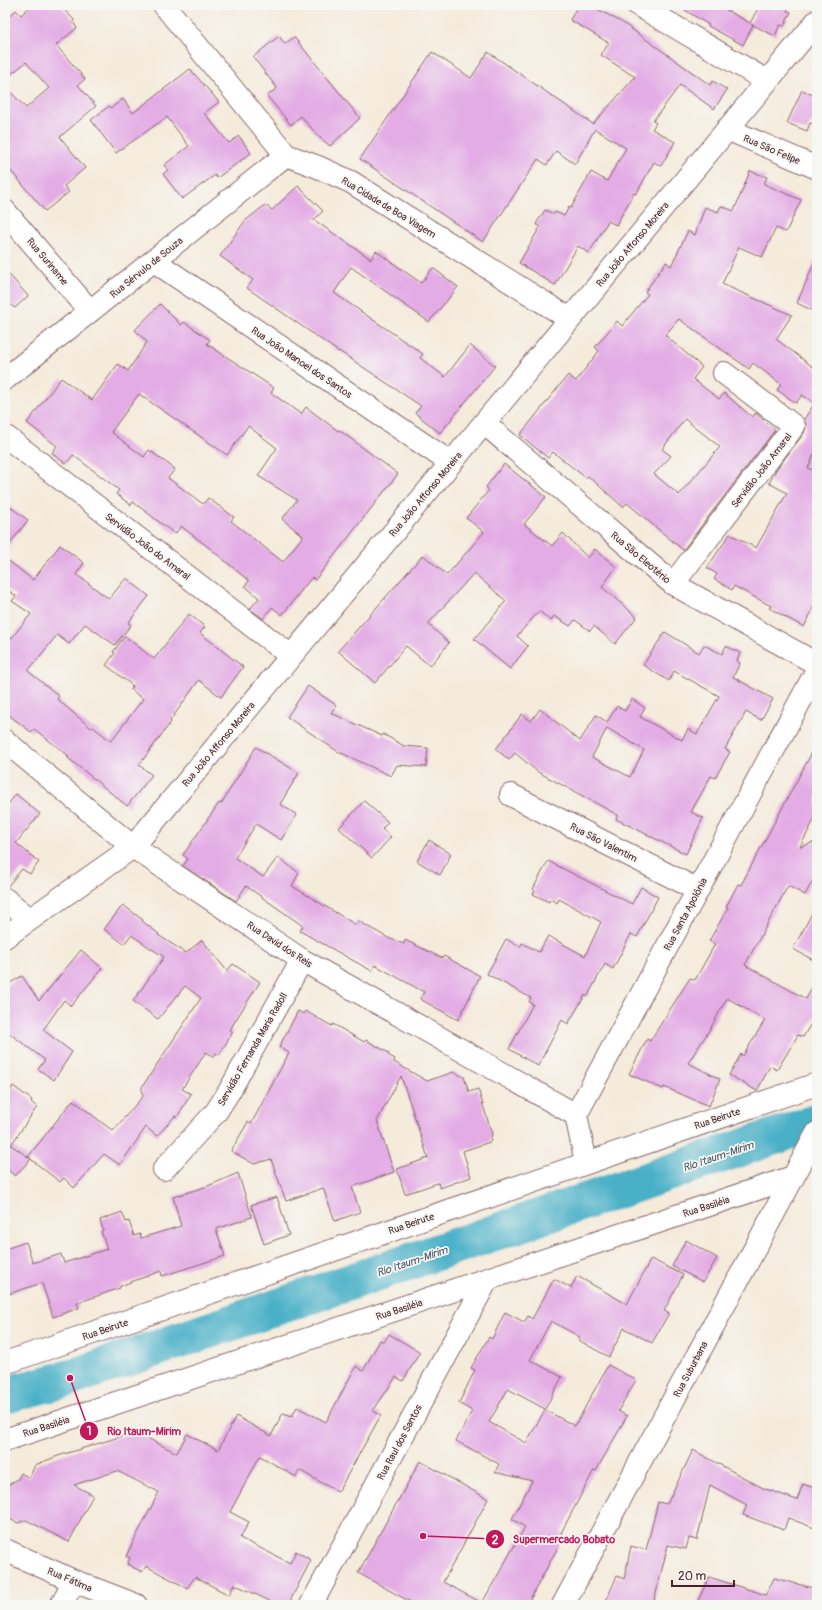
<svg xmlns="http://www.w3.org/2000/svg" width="822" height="1610" font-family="Pangolin,sans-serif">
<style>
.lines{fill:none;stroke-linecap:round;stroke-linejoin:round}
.river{stroke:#48b0c7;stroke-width:37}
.building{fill:#e3ace5;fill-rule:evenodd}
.minor-casing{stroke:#866669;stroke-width:24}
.secondary-casing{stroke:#866669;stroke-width:24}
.minor{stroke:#fff;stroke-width:22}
.secondary{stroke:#fff;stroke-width:22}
.labels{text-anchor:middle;stroke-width:3.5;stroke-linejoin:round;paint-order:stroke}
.street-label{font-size:10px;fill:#4a1f2b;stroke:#f6f6f2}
.water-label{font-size:11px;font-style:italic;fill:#495969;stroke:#f6f6f2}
.leader{fill:none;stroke:#c2185b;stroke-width:1.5}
.callout-dot{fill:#c2185b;stroke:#f6f6f2;stroke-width:1.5}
.mark-label{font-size:12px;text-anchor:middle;font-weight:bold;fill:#fff}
.callout-label{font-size:11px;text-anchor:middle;font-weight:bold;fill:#c2185b;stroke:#f6f6f2;stroke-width:3.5;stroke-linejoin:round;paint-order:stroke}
</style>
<rect width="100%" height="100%" fill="#f6f6f2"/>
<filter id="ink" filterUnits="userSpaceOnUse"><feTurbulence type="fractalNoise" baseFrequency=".025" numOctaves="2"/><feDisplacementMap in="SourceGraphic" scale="8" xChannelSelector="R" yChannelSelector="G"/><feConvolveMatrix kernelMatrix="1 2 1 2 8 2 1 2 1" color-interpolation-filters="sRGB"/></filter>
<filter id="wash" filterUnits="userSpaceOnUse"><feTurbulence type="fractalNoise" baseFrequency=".012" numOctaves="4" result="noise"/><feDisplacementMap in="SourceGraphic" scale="16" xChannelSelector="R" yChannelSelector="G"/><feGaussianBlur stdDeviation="0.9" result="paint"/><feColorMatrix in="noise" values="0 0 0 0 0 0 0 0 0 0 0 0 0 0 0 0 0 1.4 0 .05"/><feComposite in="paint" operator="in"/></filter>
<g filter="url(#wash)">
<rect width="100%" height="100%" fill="#f5ebdb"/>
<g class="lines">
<path class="river" d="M5,1395L70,1378L817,1122"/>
</g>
<g id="blocks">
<path class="building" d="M32,5H60L74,20L73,22L77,28L56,45L85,79L78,85L96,106L60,137L85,168L64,186L69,192L45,211L5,164V86L26,108L49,88L26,62L5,79V20L16,10L21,15Z
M578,5H590L623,23L710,85L713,81L727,90L714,109L680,85L653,121L656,123L652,129L675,142L661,166L654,162L636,194L634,193L616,225L608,221L589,253L578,246L555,285L519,263L540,227L536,224L545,210L554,214L555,212L564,216L569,207L571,208L591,172L607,181L626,148L595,129L575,164L556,151L547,165L538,159L483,242L360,159L432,52L471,78L488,52L593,124L635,77L601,55L609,43L570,20Z
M677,5H717L750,23L760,5H790L787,11L791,12L784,26L780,25L775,36L751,24L753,25L743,45L708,26L709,25Z
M279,36L285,44L294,37L360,118L330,146L318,136L301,116L291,125L267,96L277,88L253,57Z
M190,69L219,102L204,113L229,143L239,136L251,153L217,178L215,175L182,199L163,174L168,170L164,165L189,146L167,117L116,153L91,120L109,106L111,108L123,99L133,113Z
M802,90L817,97V125L810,123L807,131L787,123Z
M750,171L767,177L764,184L801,200L786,232L776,228L762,257L739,247L722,284L792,315L776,339L817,370V448L808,468L817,472V601L804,627L769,608L771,606L734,586L732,590L714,579L717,574L707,568L730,534L756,548L787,493L769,483L776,470L804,433L806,427L804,419L815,403L802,395L796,403L777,390L781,384L753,363L749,369L679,319L665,335L702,367L693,379L719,399L724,393L752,417L756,413L775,430L683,550L627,503L623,507L588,476L586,478L553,452L548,458L520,435L568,375L576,381L599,351L595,347L617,321L622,326L648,294L645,292L666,262L671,266L688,231L695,235L705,207L718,212L721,206L734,211ZM685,419L720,447L679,495L654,474L671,456L662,449Z
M298,186L323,211L314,220L371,259L376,251L421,283L433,268L458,287L429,322L351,267L334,293L423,354L420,358L445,377L470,345L495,366L440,433L415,413L421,406L339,351V352L247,288L253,280L220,256L245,221L265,205L272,210Z
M817,256V313L797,303Z
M5,270L28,296L15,308L5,301Z
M160,304L181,325L184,322L210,340L207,344L274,388L271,393L301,414L306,407L338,431L339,430L398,474L315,580L312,577L282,615L272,607L263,619L261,617L250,609L259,598L245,586L249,581L212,550L181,526L175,534L133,502L131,505L116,494L119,490L73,455L66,464L52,453L57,446L27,423L61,378L92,400L118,364L128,371L147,342L135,330ZM139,394L227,455L248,426L277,448L258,476L297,500L282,519L303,536L283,562L231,521L234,517L208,498L203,504L168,478L175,469L149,450L144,457L111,432Z
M504,464L546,497L524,524L552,546L563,533L588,558L595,549L616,567L602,587L637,617L615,644L594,626L590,631L575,620L570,626L554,616L551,621L539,611L517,636L528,646L510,669L474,639L506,601L474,573L428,624L449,643L430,666L406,646L375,683L338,651L423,555L447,575L484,532L466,518L489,490L486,487Z
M5,503L28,520L5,550Z
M60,545L84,563L76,574L109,599L126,578L149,596L128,623L131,625L115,645L85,624L69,644L57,635L28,671L59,696L57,699L91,728L93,727L111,741L143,699L130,689L133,686L106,665L115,653L113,652L125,636L154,659L189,614L205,627L200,633L243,667L221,697L199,680L170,721L171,722L139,765L152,775L127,806L67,757L69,756L34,729L31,732L5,712V646L31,614L12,601L16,596L5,588V558L33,580Z
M665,632L699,653L704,645L722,654L726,646L740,653L737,661L740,663L733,677L773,699L761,720L746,712L725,749L730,752L715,778L711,776L691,812L703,818L686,854L616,819L618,815L538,772L515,753L509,760L496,749L522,714L531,721L540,709L580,741L596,715L607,722L617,706L625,711L632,699L645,708L640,717L682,740L688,729L697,734L719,696L674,671L669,681L643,665ZM607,728L644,750L630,777L592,757Z
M308,686L336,705L331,713L382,736L383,734L404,746L428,748L426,767L397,765L391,776L337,751L287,717Z
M817,743V814L800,847L817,841V873L805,895L788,886L745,965L806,999L817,978V1014L803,1037L798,1035L777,1070L770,1066L757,1091L729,1075L741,1054L743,1056L765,1020L727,998L710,1029L688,1063L720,1079L709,1106L664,1087L663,1089L629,1074L647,1039L650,1041L690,978L695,980L715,944L709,941L728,908L726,907L738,884L741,885Z
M256,747L299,773L280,804L297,815L281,840L256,824L235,858L263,877L278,857L299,873L292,886L356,925L358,921L388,938L404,944L405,940L442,958L444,956L480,976L458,1020L420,999L424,992L375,965L372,971L300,931L303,926L246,886L236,901L183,866L188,859L183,855L219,803L221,804Z
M16,794L40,814L16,843L39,862L30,874L22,869L7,887H5V808Z
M364,801L388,822L382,829L391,837L372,858L339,828Z
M429,840L451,854L440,875L417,861Z
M548,861L632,904L641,887L658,897L637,937L631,934L613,969L605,964L587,997L585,995L568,1024L562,1020L538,1066L509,1049L533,1004L529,1002L531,998L487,974L506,939L520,947L522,943L539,952L548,936L585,956L601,922L559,899L557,903L550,899L549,902L533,894L535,891L533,889Z
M817,904V962L793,949Z
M123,905L143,920L142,921L159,934L158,935L186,953L202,940L227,971L233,964L260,982L235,1021L230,1030L233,1032L219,1055L216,1053L214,1057L206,1052L182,1089L191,1094L177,1117L175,1116L157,1136L146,1127L120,1165L104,1154L74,1188L64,1178L60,1182L28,1157L73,1100L113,1131L144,1095L142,1094V1087L201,998L185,986L158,1019L133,1001L164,957L131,935L124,944L104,929Z
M81,950L102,968L71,1006L64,1000L43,1030L72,1052L54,1080L38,1069L45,1060L5,1030V986L22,976L39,1001Z
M298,1011L304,1014L305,1011L332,1026L333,1024L364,1042L366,1040L389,1053L388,1055L395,1059L394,1062L427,1081L454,1072L464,1077L469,1092L478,1089L492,1134L490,1142L463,1151L471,1177L440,1188L438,1183L405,1194L397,1169L428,1158L401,1076L377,1121L394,1172L352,1187L360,1212L335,1221L323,1188L286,1201L271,1159L254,1164L231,1151L248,1122L251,1124L289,1053L279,1047Z
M13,1086L32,1100L31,1102L37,1107L11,1145L31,1159L15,1176L5,1168V1099Z
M238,1173L252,1217L216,1229L225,1256L162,1276L161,1271L120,1286V1288L77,1303L79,1308L53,1317L42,1283L5,1295V1249L26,1242L33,1263L61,1254L64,1263L107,1249L101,1231L103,1230L100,1220L122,1212L126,1222L129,1221L134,1236L140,1234L141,1238L181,1226L173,1197L208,1186Z
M277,1197L289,1235L264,1244L251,1205Z
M686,1240L717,1258L703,1282L672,1266Z
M651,1259L683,1275L664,1311L669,1313L652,1343L624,1328L609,1357L578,1340L580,1337L551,1321L530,1360L562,1377L545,1409L508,1389L489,1422L526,1443L545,1410L575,1426L608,1365L636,1380L618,1411L627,1416L596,1471L594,1470L561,1533L563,1534L557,1544L559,1545L527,1605H416L358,1573L420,1461L488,1499L443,1582L482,1603L525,1527L512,1519L532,1481L495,1472L499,1464L456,1441L472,1411L459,1403L475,1370L471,1368L489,1337L492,1339L505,1312L524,1322L528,1316L532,1319L554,1279L571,1288L577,1276L627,1304Z
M389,1334L420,1352L403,1381L396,1377L373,1411L381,1415L338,1492L299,1470L296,1477L260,1456L230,1512L249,1522L240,1538L290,1563L296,1551L311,1560L288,1605H278L234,1584L229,1595L195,1577L187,1588L146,1566L142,1572L127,1564L130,1558L126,1556L159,1492L117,1471L74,1485L93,1495L69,1542L26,1520L18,1523L5,1517V1487L18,1479L21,1473L29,1478L35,1465L58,1456L135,1432L177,1453L187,1434L218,1450L236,1416L271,1436L283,1413L292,1416L297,1407L326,1422L356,1366L363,1371L380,1340L384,1342Z
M693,1450L763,1488L797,1500L803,1484L817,1489V1529L788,1518L784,1530L743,1515L747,1505L710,1485L697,1540L689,1538L686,1549L668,1545L653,1605H604L617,1576L624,1579L631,1546L646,1550L658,1502L667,1504Z
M709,1577L766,1595L774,1578L817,1589V1605H696Z"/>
</g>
</g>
<g filter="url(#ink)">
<use href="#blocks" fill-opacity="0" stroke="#866669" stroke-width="1"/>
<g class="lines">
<defs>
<path id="minor" d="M164,5L286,155L318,167L351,182L570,319
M638,5L767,81
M727,129L817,168
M5,211L90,311
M154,261L451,463
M5,379L286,155
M484,423L673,584L817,664
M5,436L291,656
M673,584L794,426L724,373
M5,741L133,847L302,960L576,1115
M511,795L698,890
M5,899L30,919
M5,937L133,847L817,21
M586,1163L576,1115L817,670
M164,1169L216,1112L230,1090L302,960
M5,1363L817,1084
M5,1440L793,1177
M61,1605L74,1581
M311,1605L487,1280
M563,1605L817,1133"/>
<path id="secondary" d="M5,1550L74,1581L136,1605"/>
</defs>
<use href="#minor" class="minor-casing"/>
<use href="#secondary" class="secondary-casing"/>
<use href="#minor" class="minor"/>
<use href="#secondary" class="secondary"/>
</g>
</g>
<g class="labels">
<g class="street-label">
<text transform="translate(772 149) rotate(23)" y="4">Rua São Felipe</text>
<text transform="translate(389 207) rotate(31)" y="4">Rua Cidade de Boa Viagem</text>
<text transform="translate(632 244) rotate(-50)" y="4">Rua João Affonso Moreira</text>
<text transform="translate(48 261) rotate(50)" y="4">Rua Suriname</text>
<text transform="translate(146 267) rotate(-39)" y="4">Rua Sérvulo de Souza</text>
<text transform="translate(302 362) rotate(34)" y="4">Rua João Manoel dos Santos</text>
<text transform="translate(761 470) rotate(-52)" y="4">Servidão João Amaral</text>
<text transform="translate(425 494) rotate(-50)" y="4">Rua João Affonso Moreira</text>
<text transform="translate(148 546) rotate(37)" y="4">Servidão João do Amaral</text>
<text transform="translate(641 557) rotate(40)" y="4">Rua São Eleotério</text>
<text transform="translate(218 744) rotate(-50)" y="4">Rua João Affonso Moreira</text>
<text transform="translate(604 842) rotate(27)" y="4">Rua São Valentim</text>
<text transform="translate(685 914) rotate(-62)" y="4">Rua Santa Apolônia</text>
<text transform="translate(280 944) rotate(33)" y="4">Rua David dos Reis</text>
<text transform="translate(252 1049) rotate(-60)" y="4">Servidão Fernanda Maria Radoll</text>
<text transform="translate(717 1118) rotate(-19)" y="4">Rua Beirute</text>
<text transform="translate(706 1206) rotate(-18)" y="4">Rua Basiléia</text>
<text transform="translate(411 1223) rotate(-19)" y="4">Rua Beirute</text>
<text transform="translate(399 1309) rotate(-18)" y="4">Rua Basiléia</text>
<text transform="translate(105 1329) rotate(-19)" y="4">Rua Beirute</text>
<text transform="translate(690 1369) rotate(-62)" y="4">Rua Suburbana</text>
<text transform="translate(46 1426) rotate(-18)" y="4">Rua Basiléia</text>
<text transform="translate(399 1442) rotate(-62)" y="4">Rua Raul dos Santos</text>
<text transform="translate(70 1579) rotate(23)" y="4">Rua Fátima</text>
</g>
<g class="water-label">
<text transform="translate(718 1156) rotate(-19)" y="4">Rio Itaum-Mirim</text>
<text transform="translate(412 1261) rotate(-19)" y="4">Rio Itaum-Mirim</text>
</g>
</g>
<path class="leader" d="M70 1378L89 1431M423 1536L495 1539"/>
<g class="callout-dot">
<circle cx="70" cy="1378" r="4"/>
<circle cx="423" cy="1536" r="4"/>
<circle cx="89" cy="1431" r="10"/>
<circle cx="495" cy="1539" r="10"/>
</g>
<g class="mark-label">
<text x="89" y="1435">1</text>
<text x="495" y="1544">2</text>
</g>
<g class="callout-label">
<text x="144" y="1435">Rio Itaum-Mirim</text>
<text x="564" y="1543">Supermercado Bobato</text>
</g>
<rect width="822" height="1610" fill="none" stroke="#f6f6f2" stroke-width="20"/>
<path d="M672 1580v6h62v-6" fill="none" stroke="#4a1f2b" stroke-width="2"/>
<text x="678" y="1580" font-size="12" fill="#4a1f2b" stroke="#f6f6f2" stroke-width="3" paint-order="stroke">20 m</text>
</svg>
